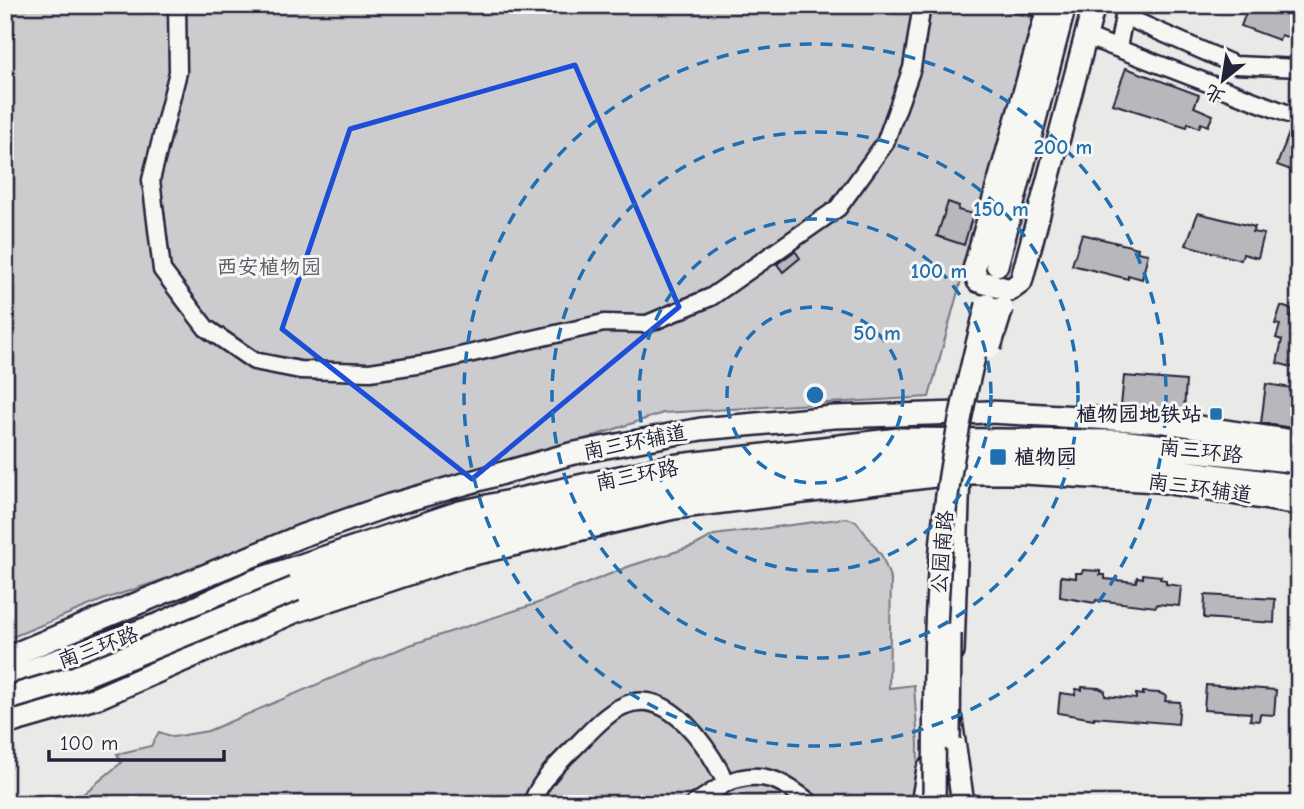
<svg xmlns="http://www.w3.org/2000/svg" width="1304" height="809" font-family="'Comic Neue','LXGW WenKai TC',sans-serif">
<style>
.green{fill:#ccccce;stroke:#777784;stroke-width:2}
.building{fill:#b8b8bc;stroke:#22223b;stroke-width:2}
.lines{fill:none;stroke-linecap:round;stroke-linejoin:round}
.major-tunnel{stroke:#c1c1c5;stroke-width:21;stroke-dasharray:21 10;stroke-linecap:butt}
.minor-casing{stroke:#22223b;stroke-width:21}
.major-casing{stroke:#22223b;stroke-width:26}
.highway-casing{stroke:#22223b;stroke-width:28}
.minor{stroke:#f6f6f2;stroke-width:16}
.major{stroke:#f6f6f2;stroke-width:21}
.highway{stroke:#f6f6f2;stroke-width:23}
.major-bridge-casing{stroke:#22223b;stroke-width:26;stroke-linecap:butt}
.highway-bridge-casing{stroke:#22223b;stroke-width:28;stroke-linecap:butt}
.major-bridge{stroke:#f6f6f2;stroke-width:21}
.highway-bridge{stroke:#f6f6f2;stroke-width:23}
.marked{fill:none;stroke:#1d4ed8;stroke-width:5;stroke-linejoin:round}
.ring{fill:none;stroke:#1f6fb2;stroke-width:3.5;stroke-dasharray:12 9}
.poi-dot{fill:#1f6fb2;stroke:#f6f6f2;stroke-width:2.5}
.labels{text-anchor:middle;stroke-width:6;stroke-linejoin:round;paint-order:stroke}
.park-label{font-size:21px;fill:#555567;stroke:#f6f6f2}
.poi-label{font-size:21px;font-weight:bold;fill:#22223b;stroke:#f6f6f2;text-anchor:end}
.street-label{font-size:21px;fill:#22223b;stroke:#f6f6f2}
.centre{fill:#1f6fb2;stroke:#f6f6f2;stroke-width:3.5}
.ring-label{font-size:21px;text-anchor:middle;font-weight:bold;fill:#1f6fb2;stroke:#f6f6f2;stroke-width:6;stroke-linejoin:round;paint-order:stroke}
</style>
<rect width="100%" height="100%" fill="#e9e9e7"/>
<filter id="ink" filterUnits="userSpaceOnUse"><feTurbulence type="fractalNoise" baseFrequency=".0143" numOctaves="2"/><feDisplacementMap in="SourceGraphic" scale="14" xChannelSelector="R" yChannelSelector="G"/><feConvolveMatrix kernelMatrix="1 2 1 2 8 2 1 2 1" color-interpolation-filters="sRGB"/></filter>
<g filter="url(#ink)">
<path class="green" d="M5,5H983L1033,18L929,397L663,413L105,599L5,640Z
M846,518L856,521L882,556L891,580L889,688L914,685L918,744L917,804H71L121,763L117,754L151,746L159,732L173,737L208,731L407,646L538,603L630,566L694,546L714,535Z"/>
<path class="building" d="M1006,5H1035L1032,16L1005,8Z
M1249,5H1299V41L1281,35L1279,40L1241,26Z
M1126,68L1199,95L1194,107L1213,115L1208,126L1201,123L1199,128L1188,123L1187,127L1113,104Z
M1289,133L1299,136V173L1277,165Z
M948,202L959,206L958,210L973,214L964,245L937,236Z
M1198,213L1255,227L1252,232L1264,234L1258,258L1243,254L1241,260L1186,245Z
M1082,234L1138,248L1137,252L1148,254L1142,279L1128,275V279L1072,265Z
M795,251L800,258L783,272L777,264Z
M1281,306L1293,310L1291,316L1299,318L1295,332L1299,333V369L1277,363L1282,340L1276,338L1280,325L1275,324Z
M1124,376L1186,381L1184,411L1121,406Z
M1266,384L1299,389V429L1261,423Z
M1083,570L1100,571V575H1105V579L1136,582L1137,577L1143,578V574L1161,576L1160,579L1166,580V584L1181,586L1179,606L1157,604L1156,607L1096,600L1095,603L1060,597L1061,576L1076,578V573H1082Z
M1205,595L1275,599L1274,623L1204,618Z
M1206,685L1276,690L1274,715L1260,714L1259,721L1250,720L1251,713L1204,710Z
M1082,687L1099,688L1105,691V696L1136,699V694L1143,695V692L1160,693L1166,696L1165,701L1180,702L1178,724L1094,717V719L1058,713L1060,693L1075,695L1076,689L1082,690Z"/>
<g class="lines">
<path class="major-tunnel" d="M1002,306L1011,269"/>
<defs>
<path id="minor" d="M177,5L178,72L151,180L162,270L206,328L254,361L300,370L370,372L429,363L604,323L647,324L711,297L838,208L885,143L912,68L922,5
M1085,36L1299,118
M1118,48L1124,16L1235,65L1299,68
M532,804C537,784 559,762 574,748C588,734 605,714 623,706C669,684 710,750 726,783C762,768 783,781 812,804
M694,804L726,783"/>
<path id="major" d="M1049,5L974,269L978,281L1010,290L1021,282L1094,5
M997,265L1065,5
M953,652L959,473
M5,658L301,536L390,505L570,454L701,429L834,417L990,412L1165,422L1299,442
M951,720L963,804
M5,724L99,697L294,612L460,557L674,508L959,473H1024L1157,481L1299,504
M922,804L928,769"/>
<path id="highway" d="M295,589L460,536L669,489L899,459L1107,462L1299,487
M5,680L162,624L251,583L460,513L671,467L899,440L1119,442L1299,461"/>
</defs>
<use href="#minor" class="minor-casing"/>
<use href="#major" class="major-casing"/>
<use href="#highway" class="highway-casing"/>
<use href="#minor" class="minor"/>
<use href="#major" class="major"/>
<use href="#highway" class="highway"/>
<defs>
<path id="major-bridge" d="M990,347L1002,308
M949,739L950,634
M934,804C935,719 933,634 941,549C948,466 966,386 987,305"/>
<path id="highway-bridge" d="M5,699L76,678L295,589"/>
</defs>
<use href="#major-bridge" class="major-bridge-casing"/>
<use href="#highway-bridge" class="highway-bridge-casing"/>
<use href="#major-bridge" class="major-bridge"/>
<use href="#highway-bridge" class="highway-bridge"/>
</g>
</g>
<path class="marked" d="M575,65L679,307L472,479L282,329L350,129Z"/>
<g class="ring">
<circle cx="815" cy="395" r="88"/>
<circle cx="815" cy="395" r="176"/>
<circle cx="815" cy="395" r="263"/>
<circle cx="815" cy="395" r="351"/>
</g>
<g class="poi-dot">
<rect x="1209" y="407" width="14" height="14" rx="3.5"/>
<rect x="989" y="448" width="18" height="18" rx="3.5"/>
</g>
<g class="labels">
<g class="park-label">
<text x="269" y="274">西安植物园</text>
</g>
<g class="poi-label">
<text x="1202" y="421">植物园地铁站</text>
<text x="1014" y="464" text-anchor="start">植物园</text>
</g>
<g class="street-label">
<text transform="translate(635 442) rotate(-11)" y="7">南三环辅道</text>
<text transform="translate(1201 451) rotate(6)" y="7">南三环路</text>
<text transform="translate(637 475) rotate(-11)" y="7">南三环路</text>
<text transform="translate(1200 488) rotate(8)" y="7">南三环辅道</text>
<text transform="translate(942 552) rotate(-85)" y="7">公园南路</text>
<text transform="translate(98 647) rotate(-20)" y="7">南三环路</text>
</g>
</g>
<circle cx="815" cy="395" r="10" class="centre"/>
<g class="ring-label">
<text x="1063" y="154">200 m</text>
<text x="1001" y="216">150 m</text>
<text x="939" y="278">100 m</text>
<text x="877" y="340">50 m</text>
</g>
<rect width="1304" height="809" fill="none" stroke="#f6f6f2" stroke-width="28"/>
<rect x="14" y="14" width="1276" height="781" fill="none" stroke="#22223b" stroke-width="2.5" filter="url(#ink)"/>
<g transform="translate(1223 80) rotate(210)" stroke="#f6f6f2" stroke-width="5" paint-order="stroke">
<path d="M0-5L12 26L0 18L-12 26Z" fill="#22223b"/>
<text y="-10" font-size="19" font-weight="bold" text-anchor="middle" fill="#22223b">北</text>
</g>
<path d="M49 750v10h175v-10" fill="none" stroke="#22223b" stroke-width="3.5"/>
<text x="60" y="750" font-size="21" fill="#22223b" stroke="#f6f6f2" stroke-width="5" paint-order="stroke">100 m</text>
</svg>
